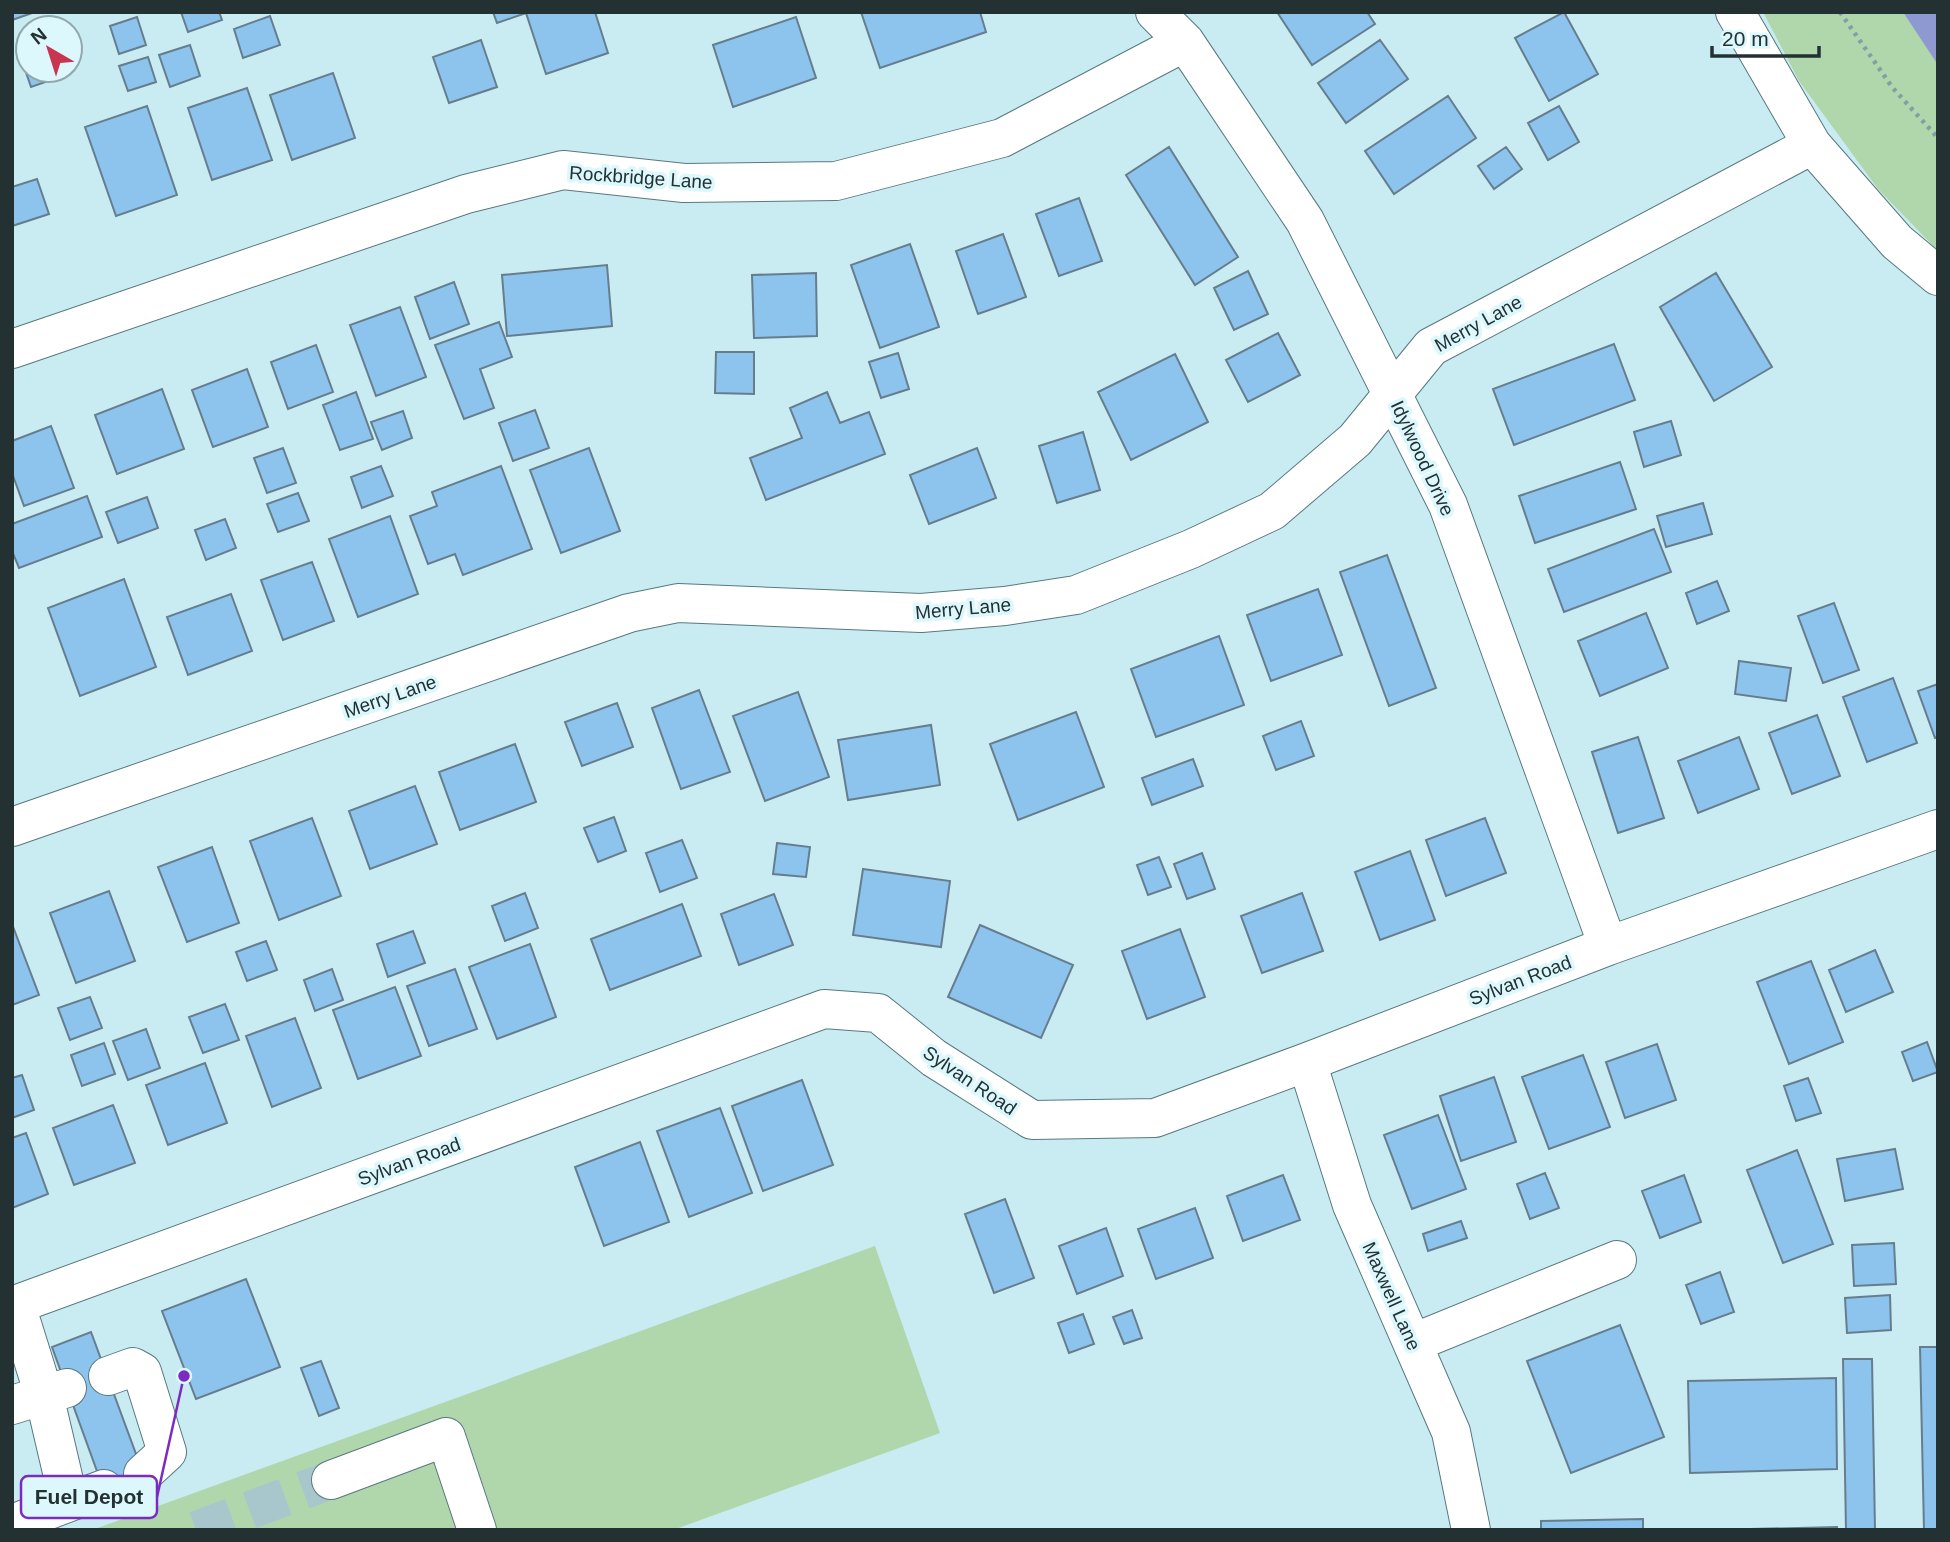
<svg xmlns="http://www.w3.org/2000/svg" width="1950" height="1542" font-family="Arial,sans-serif">
<style>
.green{fill:#b0d6ab}
.water{fill:#8f99d1}
.building{fill:#8dc4ee;stroke:#667d8e;stroke-width:2}
.lines{fill:none;stroke-linecap:round;stroke-linejoin:round}
.minor-tunnel{stroke:#a8c7cc;stroke-width:38;stroke-dasharray:38 19;stroke-linecap:butt}
.minor-casing{stroke:#58797e;stroke-width:40}
.path{stroke:#849ea3;stroke-width:4.5;stroke-dasharray:3.5 5;stroke-linecap:butt}
.minor{stroke:#fff;stroke-width:38}
.labels{text-anchor:middle;stroke-width:7;stroke-linejoin:round;paint-order:stroke}
.street-label{font-size:19px;fill:#233133;stroke:#dcf8fd}
.leader{fill:none;stroke:#7b2cbf;stroke-width:2.5}
.callout-dot{fill:#7b2cbf;stroke:#dcf8fd;stroke-width:2.5}
.callout{fill:#dcf8fd;stroke:#7b2cbf;stroke-width:2.5}
.callout-label{font-size:21px;text-anchor:middle;font-weight:bold;fill:#233133}
</style>
<rect width="100%" height="100%" fill="#c9ecf2"/>
<path class="green" d="M1763,12H1938V251L1878,189L1799,81Z
M875,1246L940,1433L673,1530H92Z"/>
<path class="water" d="M1903,12H1938V65Z"/>
<path class="building" d="M12,12H35L12,20Z
M181,12H219L222,20L188,32Z
M493,12H595L608,53L546,74L526,13L497,23Z
M861,12H980L986,32L880,68Z
M1277,12H1367L1375,24L1312,65Z
M1564,12L1598,74L1549,101L1515,38Z
M270,16L280,45L243,58L234,29Z
M137,17L146,45L119,54L110,26Z
M796,17L816,78L733,107L713,45Z
M481,40L497,87L449,103L433,57Z
M1380,40L1408,79L1346,123L1318,83Z
M190,45L200,76L170,87L159,55Z
M28,56V70H61L63,76L31,87L21,58Z
M148,57L156,82L128,91L119,66Z
M333,73L355,138L292,160L270,95Z
M247,88L272,160L212,180L188,108Z
M1448,96L1476,138L1394,194L1365,151Z
M147,106L177,195L116,216L85,127Z
M1559,106L1579,142L1548,160L1528,123Z
M1169,147L1238,257L1195,285L1126,175Z
M1506,147L1522,169L1494,189L1478,166Z
M37,179L49,214L12,226V187Z
M1079,198L1102,261L1059,276L1036,214Z
M1003,234L1026,297L978,314L956,251Z
M910,244L939,327L880,348L851,265Z
M607,265L612,326L507,336L502,275Z
M1248,271L1268,314L1234,330L1214,288Z
M816,273L817,336L754,338L752,275Z
M1716,273L1772,367L1714,401L1660,307Z
M454,282L469,324L430,339L415,297Z
M400,307L426,377L376,396L350,325Z
M499,322L512,357L480,369L494,408L464,419L435,345Z
M1278,333L1300,375L1248,402L1226,360Z
M1614,344L1635,400L1514,445L1493,389Z
M316,345L333,392L288,409L271,362Z
M716,352H754V394L715,393Z
M898,353L909,389L881,398L869,362Z
M1175,354L1208,422L1131,460L1098,392Z
M247,369L268,427L213,447L192,390Z
M162,389L184,449L117,474L95,415Z
M356,392L373,439L340,450L323,405Z
M827,392L840,423L869,412L885,454L766,500L750,458L802,438L790,408Z
M535,410L549,448L513,461L499,423Z
M403,411L412,438L382,450L371,422Z
M1671,421L1681,455L1644,467L1634,432Z
M51,426L74,488L24,506L12,473V441Z
M1083,432L1100,490L1057,503L1039,446Z
M283,448L296,483L267,493L254,458Z
M589,448L620,531L561,553L530,470Z
M977,448L996,498L929,524L910,475Z
M1620,462L1636,509L1535,543L1519,496Z
M381,466L393,496L362,508L351,477Z
M501,466L532,549L463,575L455,554L428,564L410,516L437,506L432,492Z
M298,493L309,521L278,532L267,504Z
M87,496L102,537L19,568L12,551V524Z
M147,497L158,528L118,543L106,512Z
M1703,503L1712,534L1666,547L1657,516Z
M390,516L418,594L358,617L329,539Z
M225,519L236,548L206,560L195,530Z
M1654,529L1671,572L1564,612L1548,569Z
M1387,555L1436,688L1389,706L1340,572Z
M312,562L334,621L283,640L261,580Z
M124,579L156,667L80,696L48,608Z
M1717,581L1729,611L1697,624L1686,593Z
M1318,589L1342,655L1271,681L1247,615Z
M231,594L252,651L188,675L167,617Z
M1834,603L1859,670L1823,683L1798,616Z
M1646,613L1668,668L1600,696L1578,641Z
M1219,636L1244,705L1156,737L1131,669Z
M1739,661L1791,668L1786,701L1735,694Z
M1893,678L1917,743L1867,762L1843,697Z
M1938,684V737L1935,738L1918,691Z
M699,690L730,772L681,789L652,708Z
M798,692L829,777L765,801L733,716Z
M617,703L633,747L582,766L565,722Z
M1076,712L1104,787L1018,820L990,744Z
M1817,715L1840,776L1792,794L1769,733Z
M1301,721L1314,756L1276,770L1263,736Z
M931,725L940,785L848,800L838,740Z
M1638,737L1664,818L1618,833L1592,752Z
M1739,737L1759,789L1698,813L1678,761Z
M515,744L536,802L460,830L439,772Z
M1193,759L1203,786L1152,805L1142,778Z
M415,786L437,844L370,869L349,811Z
M614,817L626,851L598,862L584,828Z
M312,818L341,896L279,920L250,841Z
M1485,818L1506,873L1446,896L1426,840Z
M682,840L697,878L660,892L646,853Z
M777,843L810,847L806,877L773,874Z
M212,847L239,923L187,942L158,867Z
M1410,851L1435,920L1380,940L1355,872Z
M1202,853L1215,889L1187,899L1174,864Z
M1159,857L1171,887L1148,895L1137,865Z
M863,869L950,881L941,947L853,935Z
M109,891L135,961L76,983L50,913Z
M525,893L538,928L505,941L492,906Z
M1302,893L1323,951L1262,973L1241,916Z
M774,894L793,945L739,965L721,914Z
M682,904L701,956L610,990L591,939Z
M12,924L39,995L12,1005Z
M980,925L1073,965L1041,1038L948,997Z
M1180,929L1205,997L1147,1019L1122,951Z
M413,931L425,963L388,977L377,944Z
M266,941L277,970L247,981L236,952Z
M530,944L556,1017L497,1039L469,967Z
M1875,950L1893,992L1846,1012L1829,970Z
M1811,961L1843,1042L1789,1064L1757,982Z
M332,969L343,1000L315,1011L304,980Z
M455,969L477,1029L429,1046L407,986Z
M395,987L421,1056L358,1079L333,1010Z
M90,997L102,1028L70,1040L58,1008Z
M225,1004L239,1040L203,1053L189,1017Z
M295,1018L321,1088L272,1107L246,1036Z
M146,1029L160,1068L128,1080L113,1041Z
M1927,1042L1938,1072L1913,1081L1902,1052Z
M104,1043L115,1074L82,1086L71,1055Z
M1657,1044L1676,1100L1625,1118L1606,1062Z
M1583,1055L1610,1127L1549,1149L1522,1077Z
M205,1063L227,1123L168,1145L146,1085Z
M22,1075L34,1110L12,1118V1078Z
M1494,1077L1516,1142L1461,1161L1440,1096Z
M1808,1078L1821,1113L1796,1121L1784,1086Z
M802,1080L833,1165L763,1191L732,1106Z
M113,1105L135,1163L74,1185L53,1128Z
M720,1108L752,1193L689,1217L657,1131Z
M1438,1115L1466,1189L1412,1209L1384,1135Z
M26,1133L48,1194L12,1208V1138Z
M640,1142L669,1222L604,1246L575,1167Z
M1895,1149L1903,1189L1845,1201L1837,1159Z
M1797,1150L1833,1244L1783,1263L1747,1170Z
M1545,1173L1559,1208L1530,1219L1517,1184Z
M1283,1175L1300,1220L1243,1241L1227,1196Z
M1684,1175L1701,1222L1660,1238L1642,1191Z
M1005,1199L1034,1278L994,1293L965,1214Z
M1195,1208L1213,1258L1156,1279L1138,1229Z
M1461,1221L1467,1238L1428,1251L1423,1234Z
M1106,1228L1123,1276L1077,1294L1059,1246Z
M1894,1243L1896,1284L1854,1286L1852,1245Z
M1720,1272L1734,1312L1701,1324L1686,1285Z
M246,1279L280,1367L196,1399L162,1311Z
M1890,1295L1891,1330L1847,1333L1845,1298Z
M1132,1310L1142,1338L1124,1344L1113,1317Z
M1083,1314L1094,1344L1069,1353L1058,1323Z
M1620,1325L1664,1437L1571,1473L1527,1361Z
M91,1332L150,1492L110,1507L52,1347Z
M1920,1347H1938V1530H1924Z
M1843,1359H1872L1875,1530H1846Z
M321,1361L339,1408L319,1416L301,1368Z
M1836,1378L1837,1469L1690,1473L1688,1381Z
M1643,1519V1530H1541V1521Z
M1837,1527V1530H1710Z"/>
<g class="lines">
<path class="minor-tunnel" d="M196,1530L331,1480"/>
<defs>
<path id="minor" d="M1155,12L1185,42L1305,221L1448,505L1608,946
M1735,12L1812,145L1897,242L1938,276
M12,349L466,194L563,170L684,183L836,181L1002,138L1185,42
M12,827L629,613L678,603L921,613L1005,606L1076,595L1191,549L1272,511L1355,440L1431,347L1812,145
M1307,1062L1352,1205L1451,1432L1471,1530
M16,1305L44,1395L69,1502
M12,1306L824,1009L878,1013L934,1058L1032,1120L1155,1118L1307,1062L1608,946L1938,829
M1413,1343L1617,1260
M108,1376L133,1367L142,1372L167,1452L143,1474
M12,1405L67,1388
M331,1480L446,1437L477,1530
M12,1524L104,1489"/>
</defs>
<use href="#minor" class="minor-casing"/>
<path class="path" d="M1840,12L1892,87L1938,138"/>
<use href="#minor" class="minor"/>
</g>
<g class="labels">
<g class="street-label">
<text transform="translate(641 177) rotate(4)" y="7">Rockbridge Lane</text>
<text transform="translate(1478 323) rotate(-29)" y="7">Merry Lane</text>
<text transform="translate(1423 458) rotate(65)" y="7">Idylwood Drive</text>
<text transform="translate(963 608) rotate(-5)" y="7">Merry Lane</text>
<text transform="translate(390 696) rotate(-19)" y="7">Merry Lane</text>
<text transform="translate(1520 980) rotate(-21)" y="7">Sylvan Road</text>
<text transform="translate(970 1080) rotate(34)" y="7">Sylvan Road</text>
<text transform="translate(409 1161) rotate(-20)" y="7">Sylvan Road</text>
<text transform="translate(1392 1296) rotate(66)" y="7">Maxwell Lane</text>
</g>
</g>
<path class="leader" d="M184 1376L157 1497"/>
<circle class="callout-dot" cx="184" cy="1376" r="7"/>
<rect class="callout" x="21" y="1476" width="136" height="42" rx="7"/>
<g class="callout-label">
<text x="89" y="1504">Fuel Depot</text>
</g>
<rect width="1950" height="1542" fill="none" stroke="#233133" stroke-width="28"/>
<g transform="translate(49 49) rotate(321)"><circle r="33" fill="#dcf8fd" stroke="#92a8ac" stroke-width="2"/>
<path d="M0-5L12 26L0 18L-12 26Z" fill="#c7364e"/>
<text y="-10" font-size="19" font-weight="bold" text-anchor="middle" fill="#233133">N</text>
</g>
<path d="M1712 46v10h107v-10" fill="none" stroke="#233133" stroke-width="3.5"/>
<text x="1722" y="46" font-size="21" fill="#233133" stroke="#dcf8fd" stroke-width="5" paint-order="stroke">20 m</text>
</svg>
